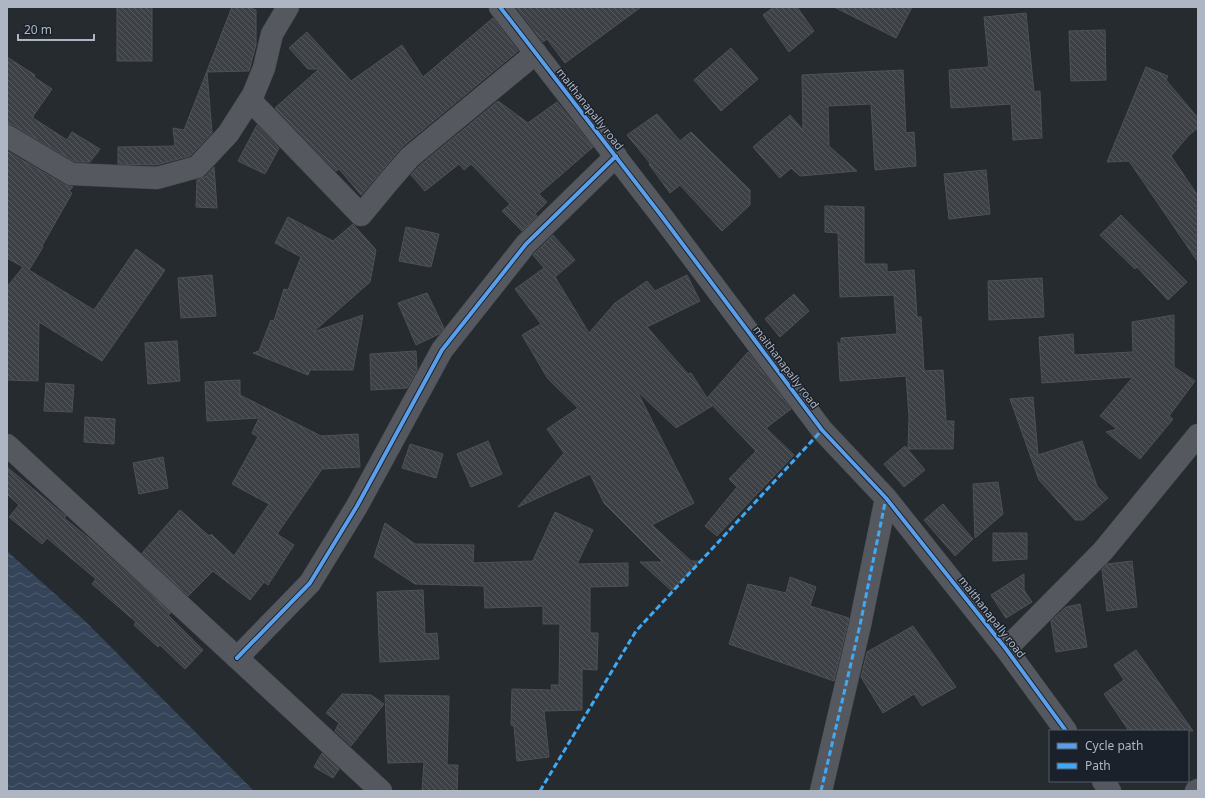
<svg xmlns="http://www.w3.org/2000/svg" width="1205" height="798" font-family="'Noto Sans',sans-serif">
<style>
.water{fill:url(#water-waves)}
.building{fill:url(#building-back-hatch);stroke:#4d5258}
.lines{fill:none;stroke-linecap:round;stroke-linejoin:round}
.minor-casing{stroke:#43474b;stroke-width:23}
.minor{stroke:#55595f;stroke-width:22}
.quiet{stroke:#3fa9f5;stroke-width:3;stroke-dasharray:6 3;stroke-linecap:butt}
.cycleway-casing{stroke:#1a212a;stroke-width:6}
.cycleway{stroke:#5a9eea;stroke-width:4}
.labels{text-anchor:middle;stroke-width:3;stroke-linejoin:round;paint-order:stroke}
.street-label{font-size:11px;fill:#aeb6c3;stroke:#1a212a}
</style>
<defs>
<pattern id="water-waves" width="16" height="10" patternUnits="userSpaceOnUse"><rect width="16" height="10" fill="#354459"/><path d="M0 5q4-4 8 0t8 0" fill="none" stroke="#505d6f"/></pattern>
<pattern id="building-back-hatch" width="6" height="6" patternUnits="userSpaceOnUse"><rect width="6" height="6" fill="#3d4045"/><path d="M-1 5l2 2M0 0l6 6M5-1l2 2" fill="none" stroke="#56595e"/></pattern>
</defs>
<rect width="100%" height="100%" fill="#262b30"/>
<path class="water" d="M7,551L84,620L254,791H7Z"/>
<path class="building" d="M117,7H152V61H117Z
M232,7H247L256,10V45L249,71L207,72L212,133L190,156L156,165L118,164V147L175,146L173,128L184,130Z
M516,7H641L565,63L547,39L543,42Z
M774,7H797L814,31L789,52L763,15Z
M834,7H912L896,38Z
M1026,13L1034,92L1040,91L1042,138L1013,140L1011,104L951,108L949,70L989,67L984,17Z
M493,18L518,51L402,147L361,195L339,169L336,171L275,108L319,69H308L289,48L307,32L351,81L402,45L423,77Z
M1105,30L1106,80L1071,81L1069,31Z
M731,48L758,79L721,111L694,80Z
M7,57L35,75L34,77L52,89L33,116V118L67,140L72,132L100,149L90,162H75L13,125L7,124Z
M1146,67L1168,76L1166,80L1198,118V128L1189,135L1171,156L1198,196V262L1129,161L1107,162Z
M903,70L906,133L914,132L916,166L875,170L871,104L828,106L829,146L857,171L800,176L791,168L780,178L753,147L790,115L803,130L802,75Z
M498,101L528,123L557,102L593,147L539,194L547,202L535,214L537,216L522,231L502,211L510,204L471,164L464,170L459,164L425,191L411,175L419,166Z
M657,114L680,141L691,132L750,190V205L722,231L680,185L670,193L649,164L650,163L627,135Z
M257,125L279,148L265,174L238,161Z
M7,151L65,185L73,187L69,191L72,193L42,246L43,247L29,270L94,310L136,249L165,270L102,361L39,322L38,381L7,380V287L23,267L7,258Z
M214,167L217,208L196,207L197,180L206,176Z
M986,170L990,214L949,219L944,174Z
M825,206L864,207V264H887V272L914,270L917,317H921L924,371L943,370L946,421H954L953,449H908L909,416L906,376L840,381L838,342L841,346V338L897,334L894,295L840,297L838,233L825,232Z
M1121,215L1187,282L1168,300L1137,267L1135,269L1100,235Z
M288,217L333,241L353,224L376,250L370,282L313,332L363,315L353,370H310L308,375L253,353L259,351L271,320L274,321L284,289L288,290L301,257L275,243Z
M406,227L439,234L431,267L399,261Z
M553,235L575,260L555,277L589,333L615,303L647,281L655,291L687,275L700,301L647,327L688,374L691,373L707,398L748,352L791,409L766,428L794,455L717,536L705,526L737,487L729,479L756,451L710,403L712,406L676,428L637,391L694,503L652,525L691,561H700L672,591L640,562H663L604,503L590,474L518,507L564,453L547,429L578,408L548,379L522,335L541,324L515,289L544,268L533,255Z
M212,275L216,316L181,318L178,278Z
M1042,278L1044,317L989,320L988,281Z
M427,293L444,328L439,334L416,345L398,303Z
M794,294L809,311L780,337L765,319Z
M1174,315V367L1195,381L1169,416L1173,419L1140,459L1106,432L1117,429L1100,416L1133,377L1042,383L1039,337L1073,334L1074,355L1133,352L1132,322Z
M177,341L180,381L148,384L145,343Z
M416,351L417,370L407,388L371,390L370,354Z
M240,380V395L321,436L358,434L360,467L322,469L277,534L294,545L268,585L264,582L250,600L213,571L188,596L142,553L180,510L209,536L211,534L234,556L269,504L232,484L258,437L252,433L259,418L207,421L205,382Z
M46,383L74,385L72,412L44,411Z
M1033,397L1038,455L1082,441L1097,486L1108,498L1083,520H1075L1039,480L1010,399Z
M85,417L115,419L114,444L84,442Z
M488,441L502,474L471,487L457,454Z
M410,444L443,454L436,478L402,468Z
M905,446L925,470L904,487L884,464Z
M163,457L168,488L139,494L133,463Z
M7,467L62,513L66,516L64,518L90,539L171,613L168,615L203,650L185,669L160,645L158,647L134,625L136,622L92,584L96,579L47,538L42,544L9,517L19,505L7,494Z
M998,482L1003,514L975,538L973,484Z
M943,504L973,539L955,556L924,520Z
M555,512L593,530L577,564L628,563V586L590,587V633H598L597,670L582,669V710L544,711L549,757L517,761L514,726L511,725L512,689L552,690L551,685H559L560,624H543V606L485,608L484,586L415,584L374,557L385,523L415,544L474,545L473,563L534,561V558Z
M993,533H1027V559L993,561Z
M1132,561L1137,607L1107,611L1102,570L1107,564Z
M1024,574V590L1032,602L1006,618L991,595Z
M790,577L816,587L810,606L849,618L834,681L729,644L748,584L786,593Z
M423,590L425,634L437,633L439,659L380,662L377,592Z
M1080,604L1087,647L1056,652L1051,621L1066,607Z
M913,626L956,687L922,706L914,694L883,713L861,677L867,652Z
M1136,650L1193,731H1129L1104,694L1124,680L1114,665Z
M342,694L371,695L384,704L351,746L335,731L339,723L326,713Z
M385,695L449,696L447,765H458L457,791H422L424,762L388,763Z
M322,753L339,769L333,778L314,767Z"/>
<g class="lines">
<defs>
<path id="minor" d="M500,7L660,214L822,430L886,498L1006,649L1066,731
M250,100L361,215L390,180L410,157L536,53
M7,136L71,174L157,178L197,167L228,134L253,95L264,68L272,34L288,7
M7,445L381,791
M1006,649L1103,551L1198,435
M237,658L310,583L357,506L442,350L526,244L616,156
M1103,781L1110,791
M821,791L860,625L886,498
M1196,791L1198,790"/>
</defs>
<use href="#minor" class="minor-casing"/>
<use href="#minor" class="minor"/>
<path class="quiet" d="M540,791L636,631L822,430
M821,791L860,625L886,498"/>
<defs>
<path id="cycleway" d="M500,7L660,214L822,430L886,498L1006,649L1066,731
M237,658L310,583L357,506L442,350L526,244L616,156"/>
</defs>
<use href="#cycleway" class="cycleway-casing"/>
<use href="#cycleway" class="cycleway"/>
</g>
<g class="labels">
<g class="street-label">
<text transform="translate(590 109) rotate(52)" y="4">maithanapally road</text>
<text transform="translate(786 367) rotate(53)" y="4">maithanapally road</text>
<text transform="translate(992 617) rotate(52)" y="4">maithanapally road</text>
</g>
</g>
<rect width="1205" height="798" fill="none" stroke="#aeb6c3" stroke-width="16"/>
<rect x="1049" y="730" width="140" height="52" fill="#1a212a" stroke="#555d67"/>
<rect x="1057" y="743" width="20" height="6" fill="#5a9eea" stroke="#555d67"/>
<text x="1085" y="750" font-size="12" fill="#aeb6c3">Cycle path</text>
<rect x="1057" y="763" width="20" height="6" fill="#3fa9f5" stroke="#555d67"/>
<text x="1085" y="770" font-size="12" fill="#aeb6c3">Path</text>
<path d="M18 34v6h76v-6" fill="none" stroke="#aeb6c3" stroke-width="2"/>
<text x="24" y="34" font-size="12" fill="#aeb6c3" stroke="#1a212a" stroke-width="3" paint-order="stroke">20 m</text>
</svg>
